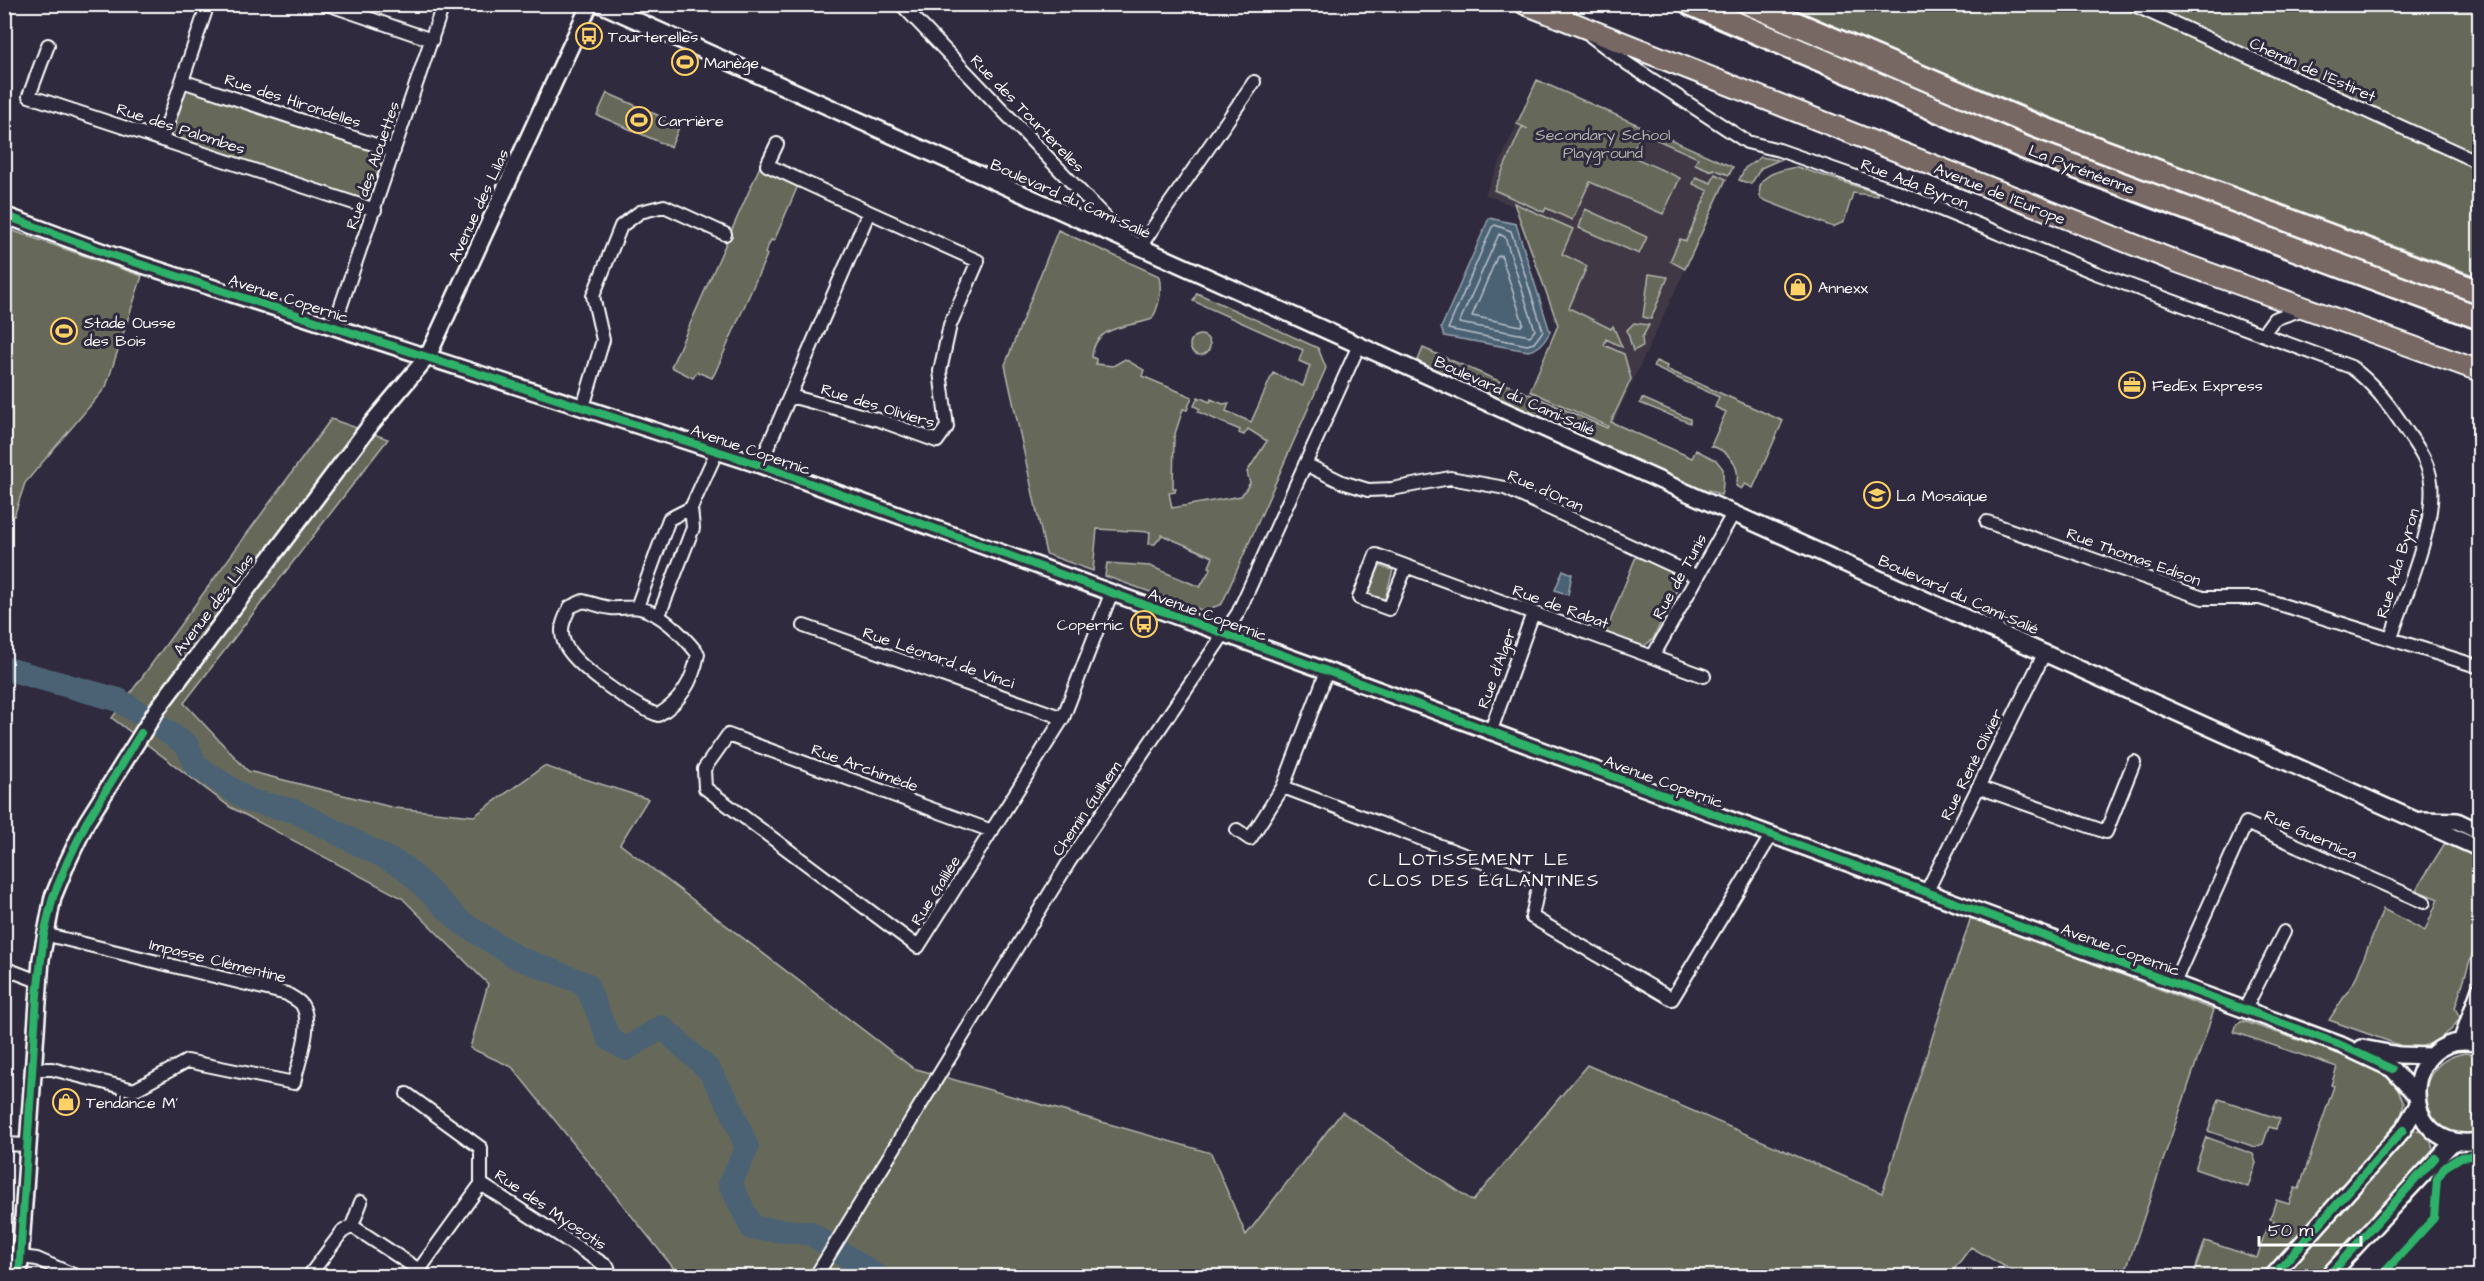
<svg xmlns="http://www.w3.org/2000/svg" width="2484" height="1281" font-family="'Architects Daughter',sans-serif">
<style>
.built{fill:#403844}
.green{fill:#66695a;stroke:#b2b4ac;stroke-width:1.5}
.water{fill:#4b6275;stroke:#93a1ac;stroke-width:1.5}
.lines{fill:none;stroke-linecap:round;stroke-linejoin:round}
.shore{stroke:#b7c0c8;stroke-width:1.5}
.river{stroke:#4b6275;stroke-width:24}
.minor-casing{stroke:#fff;stroke-width:16}
.tertiary-casing{stroke:#fff;stroke-width:20}
.primary-casing{stroke:#fff;stroke-width:24}
.motorway-casing{stroke:#fff;stroke-width:27}
.minor{stroke:#2f2a3d;stroke-width:12}
.tertiary{stroke:#2f2a3d;stroke-width:15}
.primary{stroke:#776864;stroke-width:20}
.motorway{stroke:#776864;stroke-width:22}
.cycleway-casing{stroke:#2f2a3d;stroke-width:11}
.cycleway{stroke:#2db169;stroke-width:8}
.labels{text-anchor:middle;stroke-width:6;stroke-linejoin:round;paint-order:stroke}
.poi-label{font-size:16px;fill:#fff;stroke:#2f2a3d;text-anchor:start}
.street-label{font-size:16px;fill:#fff;stroke:#2f2a3d}
.park-label{font-size:16px;fill:#b2b4ac;stroke:#2f2a3d}
.neighbourhood-label{font-size:18px;letter-spacing:1.5px;fill:#fff;stroke:#2f2a3d}
</style>
<rect width="100%" height="100%" fill="#2f2a3d"/>
<filter id="ink" filterUnits="userSpaceOnUse"><feTurbulence type="fractalNoise" baseFrequency=".0167" numOctaves="2"/><feDisplacementMap in="SourceGraphic" scale="12" xChannelSelector="R" yChannelSelector="G"/><feConvolveMatrix kernelMatrix="1 2 1 2 8 2 1 2 1" color-interpolation-filters="sRGB"/></filter>
<g filter="url(#ink)">
<path class="built" d="M1537,80L1733,167L1610,430L1528,394L1558,325L1513,206L1485,194Z"/>
<path class="green" d="M1786,5H2479V277L2074,127L1898,54Z
M1537,80L1733,167L1729,175L1713,169L1712,171L1695,164L1698,158L1642,133L1631,156L1680,178L1663,214L1590,182L1572,220L1546,208L1544,212L1494,190L1522,127L1528,129L1517,124Z
M187,83L386,149L366,207L167,141Z
M607,93L680,125L671,147L597,115Z
M1761,157L1779,160L1761,168L1751,184L1739,180L1745,168Z
M761,164L800,181L774,241L771,240L765,253L767,255L715,373L712,378L697,372L693,378L671,367Z
M1797,167L1877,193V196L1853,193L1844,222L1833,227L1761,199C1753,175 1779,170 1797,167Z
M1715,174L1726,179L1685,269L1670,261L1680,239L1686,241L1708,191L1693,184L1696,177L1711,183Z
M1514,203L1573,229L1562,254L1587,266L1569,308L1611,329L1613,326L1622,347L1606,339L1604,345L1624,354L1631,379L1611,422L1692,458L1696,450L1716,460L1723,469C1723,478 1724,487 1721,495L1709,490L1707,495L1416,365L1423,348L1607,428L1608,426L1530,391L1558,325Z
M1585,209L1647,237L1639,254L1579,228Z
M5,228L142,276L106,387L25,483L14,516L4,513Z
M1058,230L1159,276C1162,291 1160,305 1152,319C1129,328 1094,324 1092,357L1096,359V364L1113,366L1125,359L1144,370L1142,376L1192,397L1187,410L1183,409L1174,437L1173,488H1176L1175,492L1169,493L1172,508L1241,496L1250,483L1247,472L1267,441L1248,429L1244,435L1239,433L1240,430L1198,412L1200,409L1194,406L1198,397L1210,402L1211,399L1223,404L1229,403L1226,411L1251,422L1273,373L1303,386L1310,366L1299,361L1303,350L1193,301L1197,293L1318,348L1326,368L1222,604L1204,611L1105,576L1107,563L1150,566L1200,587L1211,568L1209,567L1213,557L1162,535L1155,544H1149L1150,532L1097,529L1093,571L1046,554L1005,365Z
M1649,274L1668,277L1651,319L1643,317Z
M1634,323L1649,325L1642,338L1643,346L1633,351L1627,330Z
M1190 345a10 10 0 1 1 20 0a10 10 0 1 1-20 0Z
M1656,361L1667,366L1666,369L1783,421L1753,488L1745,484L1741,489L1736,486C1742,467 1729,451 1711,446L1726,412L1715,407L1719,397L1653,367Z
M1642,398L1690,419V423L1640,403Z
M331,419L388,439L184,703L248,771L395,808L474,816L544,766L648,799L620,844L913,1068L1211,1153L1246,1235L1342,1112L1473,1201L1587,1065L1882,1193L1971,917L2214,1010L2124,1276H2021L1971,1247L1949,1276H680L512,1067L470,1048L488,984L402,898L230,807L112,718Z
M1637,554L1674,571L1680,583L1653,639L1643,647L1605,634Z
M1376,565L1393,570L1385,599L1367,595Z
M2448,838L2480,857L2479,932L2455,1008L2460,1018L2451,1030L2434,1042L2413,1050L2329,1020L2355,980L2383,909L2425,931L2438,899L2416,890Z
M2243,1021L2383,1069L2396,1086L2404,1103L2401,1118L2263,1276H2193L2205,1241L2257,1258L2266,1229L2271,1230L2274,1220L2270,1219L2276,1200L2289,1204L2295,1188L2299,1189L2334,1086L2331,1085L2337,1067L2234,1032L2237,1024Z
M2465,1053L2479,1056V1131C2423,1148 2401,1065 2465,1053Z
M2219,1099L2280,1119L2276,1129L2269,1127L2263,1144L2255,1147L2208,1131Z
M2418,1130L2430,1138L2433,1149L2319,1276H2281L2410,1132Z
M2206,1137L2253,1154L2256,1163L2248,1187L2195,1169Z"/>
<path class="water" d="M1489,218L1516,224L1550,332C1544,343 1540,348 1528,351L1444,336L1441,328Z
M1563,570L1572,574L1568,595L1555,590Z"/>
<g class="lines">
<path class="shore" d="M1495,225L1511,231L1543,331L1534,343L1527,345L1448,329L1492,227Z
M1499,234L1505,237L1535,330L1530,336L1459,323Z
M1501,255L1523,323L1521,326L1472,316L1497,257Z"/>
<path class="river" d="M4,668L119,700L187,745L196,766L250,801L295,811L404,867L462,923L518,958L586,984L609,1039L626,1049L662,1027L709,1070L731,1108L747,1148L730,1183L752,1228L810,1233L877,1276"/>
<defs>
<path id="minor" d="M327,4L432,40
M901,4L1124,237
M2132,4L2480,163
M1591,36L1628,64L1747,142L1779,150L1893,190L2096,273L2351,367C2374,384 2390,405 2405,429C2416,445 2429,462 2431,482C2436,525 2405,595 2391,638
M48,45L29,96L375,210
M182,81L394,151
M162,140L208,4
M1139,248L1254,82
M334,326L440,14
M2263,334L2274,319L2303,309
M790,396L879,420L937,441L947,427L940,371L950,325L978,261L869,212
M583,407L603,340L593,296L621,226L640,212L664,206L725,234
M1305,464L1342,482L1368,490L1392,489L1450,478L1505,488L1698,577
M760,465L869,212L767,165L777,144
M1987,522L2203,598H2260L2480,667
M1406,567L1389,609L1359,598L1376,555L1704,676
M583,601C592,603 602,607 611,608C620,609 630,606 640,608C662,614 683,635 698,654C693,680 681,702 658,715C634,706 573,666 564,642C559,629 564,619 570,607Z
M637,607L669,519L691,508
M659,615L693,528L691,508L717,451
M804,626L1063,718
M1653,656L1734,512
M1490,733L1533,613
M1283,787L1539,883L1532,917L1672,999L1772,834
M1978,787L2106,832L2134,762
M1237,830L1250,839L1283,787L1327,671
M992,831L728,735L704,769L705,788L918,947L1063,718L1111,594
M1927,891L2045,652
M4,968L38,981
M2174,983L2246,823L2424,902
M2245,1009L2284,932
M33,1069H52L134,1090L187,1061L294,1083C298,1062 314,1025 302,1005C299,1000 291,997 287,994L44,934
M407,1094L481,1148V1184L608,1267L610,1276
M4,1144L28,1145
M352,1226L361,1202
M21,1257L37,1259L76,1276
M309,1276L342,1232L352,1226L419,1270L481,1184
M816,1276L1069,862L1238,613L1359,345"/>
<path id="tertiary" d="M600,4L2480,849
M4,215L109,254L760,465L1327,671L2341,1045L2392,1069L2415,1094
M2422,820L2457,821L2480,832
M2461,1042L2480,989
M2480,1044C2399,1025 2393,1156 2480,1141
M2362,1048L2399,1055L2430,1056
M19,1276L41,959L53,897L67,863L86,823L158,708L372,423L428,356L590,4
M2273,1276L2403,1130L2417,1106
M2328,1276L2453,1142"/>
<path id="primary" d="M1525,4L2175,261L2480,371"/>
<path id="motorway" d="M1691,4L2025,148L2480,318
M1750,4L2036,126L2480,292"/>
</defs>
<use href="#minor" class="minor-casing"/>
<use href="#tertiary" class="tertiary-casing"/>
<use href="#primary" class="primary-casing"/>
<use href="#motorway" class="motorway-casing"/>
<use href="#minor" class="minor"/>
<use href="#tertiary" class="tertiary"/>
<use href="#primary" class="primary"/>
<use href="#motorway" class="motorway"/>
<defs>
<path id="cycleway" d="M4,215L109,254L760,465L1327,671L2341,1045L2392,1069
M19,1276L37,995L44,934L53,897L67,863L86,823L141,733
M2273,1276L2403,1130
M2328,1276L2435,1158
M2381,1276L2434,1218L2437,1179L2445,1167L2461,1157L2480,1155"/>
</defs>
<use href="#cycleway" class="cycleway-casing"/>
<use href="#cycleway" class="cycleway"/>
</g>
</g>
<defs>
<symbol id="bus-ring" viewBox="-11 -11 22 22"><circle r="9.5" fill="#2f2a3d" stroke="#ffd166" stroke-width="1.5"/><path d="M-5-6H5V4H4V6H2V4H-2V6H-4V4H-5ZM-3.5-4V0h7V-4ZM-3.5 1.2v1.5H-2V1.2ZM2 1.2v1.5H3.5V1.2Z" fill="#ffd166"/></symbol>
<symbol id="stadium-ring" viewBox="-11 -11 22 22"><circle r="9.5" fill="#2f2a3d" stroke="#ffd166" stroke-width="1.5"/><path d="M0-5a6.5 5 0 1 0 0 10a6.5 5 0 1 0 0-10ZM-3.5-1.8h7v3.6h-7Z" fill="#ffd166"/></symbol>
<symbol id="shop-ring" viewBox="-11 -11 22 22"><circle r="9.5" fill="#2f2a3d" stroke="#ffd166" stroke-width="1.5"/><path d="M-5-2.5h2.3a2.7 3.5 0 0 1 5.4 0H5L5.5 6h-11ZM-1.5-2.5h3a1.5 2.3 0 0 0-3 0Z" fill="#ffd166"/></symbol>
<symbol id="office-ring" viewBox="-11 -11 22 22"><circle r="9.5" fill="#2f2a3d" stroke="#ffd166" stroke-width="1.5"/><path d="M-6-3h4V-5.5h4V-3h4V5H-6ZM-1-4.5V-3h2v-1.5ZM-6 0V1H6V0Z" fill="#ffd166"/></symbol>
<symbol id="school-ring" viewBox="-11 -11 22 22"><circle r="9.5" fill="#2f2a3d" stroke="#ffd166" stroke-width="1.5"/><path d="M0-5L7-2L0 1L-7-2ZM-4 1L0 2.5L4 1V4Q0 6-4 4Z" fill="#ffd166"/></symbol>
</defs>
<g fill-rule="evenodd">
<use href="#bus-ring" x="574" y="21" width="30" height="30"/>
<use href="#stadium-ring" x="670" y="47" width="30" height="30"/>
<use href="#stadium-ring" x="624" y="105" width="30" height="30"/>
<use href="#shop-ring" x="1783" y="272" width="30" height="30"/>
<use href="#stadium-ring" x="49" y="316" width="30" height="30"/>
<use href="#office-ring" x="2117" y="370" width="30" height="30"/>
<use href="#school-ring" x="1862" y="480" width="30" height="30"/>
<use href="#bus-ring" x="1129" y="609" width="30" height="30"/>
<use href="#shop-ring" x="51" y="1087" width="30" height="30"/>
</g>
<g class="labels">
<g class="poi-label">
<text x="608" y="42">Tourterelles</text>
<text x="704" y="68">Manège</text>
<text x="658" y="126">Carrière</text>
<text x="1818" y="293">Annexx</text>
<text x="84" y="328">Stade Ousse<tspan x="84" dy="18">des Bois</tspan></text>
<text x="2152" y="391">FedEx Express</text>
<text x="1896" y="501">La Mosaïque</text>
<text x="1124" y="630" text-anchor="end">Copernic</text>
<text x="86" y="1108">Tendance M'</text>
</g>
<g class="street-label">
<text transform="translate(2313 69) rotate(24)" y="6">Chemin de l'Estiret</text>
<text transform="translate(293 100) rotate(18)" y="6">Rue des Hirondelles</text>
<text transform="translate(1028 113) rotate(46)" y="6">Rue des Tourterelles</text>
<text transform="translate(181 128) rotate(18)" y="6">Rue des Palombes</text>
<text transform="translate(372 165) rotate(-71)" y="6">Rue des Alouettes</text>
<text transform="translate(2082 169) rotate(21)" y="6">La Pyrénéenne</text>
<text transform="translate(1915 183) rotate(21)" y="6">Rue Ada Byron</text>
<text transform="translate(2000 193) rotate(22)" y="6">Avenue de l'Europe</text>
<text transform="translate(1071 198) rotate(24)" y="6">Boulevard du Cami-Salié</text>
<text transform="translate(478 205) rotate(-65)" y="6">Avenue des Lilas</text>
<text transform="translate(289 298) rotate(18)" y="6">Avenue Copernic</text>
<text transform="translate(1515 395) rotate(24)" y="6">Boulevard du Cami-Salié</text>
<text transform="translate(878 405) rotate(17)" y="6">Rue des Oliviers</text>
<text transform="translate(751 449) rotate(19)" y="6">Avenue Copernic</text>
<text transform="translate(1546 490) rotate(24)" y="6">Rue d'Oran</text>
<text transform="translate(2134 556) rotate(20)" y="6">Rue Thomas Edison</text>
<text transform="translate(2397 563) rotate(-73)" y="6">Rue Ada Byron</text>
<text transform="translate(1679 576) rotate(-61)" y="6">Rue de Tunis</text>
<text transform="translate(1959 594) rotate(24)" y="6">Boulevard du Cami-Salié</text>
<text transform="translate(213 604) rotate(-53)" y="6">Avenue des Lilas</text>
<text transform="translate(1561 606) rotate(20)" y="6">Rue de Rabat</text>
<text transform="translate(1208 614) rotate(20)" y="6">Avenue Copernic</text>
<text transform="translate(939 657) rotate(19)" y="6">Rue Léonard de Vinci</text>
<text transform="translate(1496 668) rotate(-70)" y="6">Rue d'Alger</text>
<text transform="translate(1971 764) rotate(-64)" y="6">Rue René Olivier</text>
<text transform="translate(865 767) rotate(20)" y="6">Rue Archimède</text>
<text transform="translate(1664 781) rotate(20)" y="6">Avenue Copernic</text>
<text transform="translate(1086 808) rotate(-56)" y="6">Chemin Guilhem</text>
<text transform="translate(2311 834) rotate(24)" y="6">Rue Guernica</text>
<text transform="translate(935 890) rotate(-58)" y="6">Rue Galilée</text>
<text transform="translate(2121 949) rotate(20)" y="6">Avenue Copernic</text>
<text transform="translate(218 960) rotate(14)" y="6">Impasse Clémentine</text>
<text transform="translate(551 1209) rotate(34)" y="6">Rue des Myosotis</text>
</g>
<g class="park-label">
<text x="1603" y="140">Secondary School<tspan x="1603" dy="18">Playground</tspan></text>
</g>
<g class="neighbourhood-label">
<text x="1484" y="865">LOTISSEMENT LE<tspan x="1484" dy="21">CLOS DES ÉGLANTINES</tspan></text>
</g>
</g>
<rect width="2484" height="1281" fill="none" stroke="#2f2a3d" stroke-width="24"/>
<rect x="12" y="12" width="2460" height="1257" fill="none" stroke="#fff" stroke-width="2" filter="url(#ink)"/>
<path d="M2259 1236v9h102v-9" fill="none" stroke="#ffffff" stroke-width="3"/>
<text x="2268" y="1236" font-size="18" fill="#ffffff" stroke="#2f2a3d" stroke-width="4.5" paint-order="stroke">50 m</text>
</svg>
